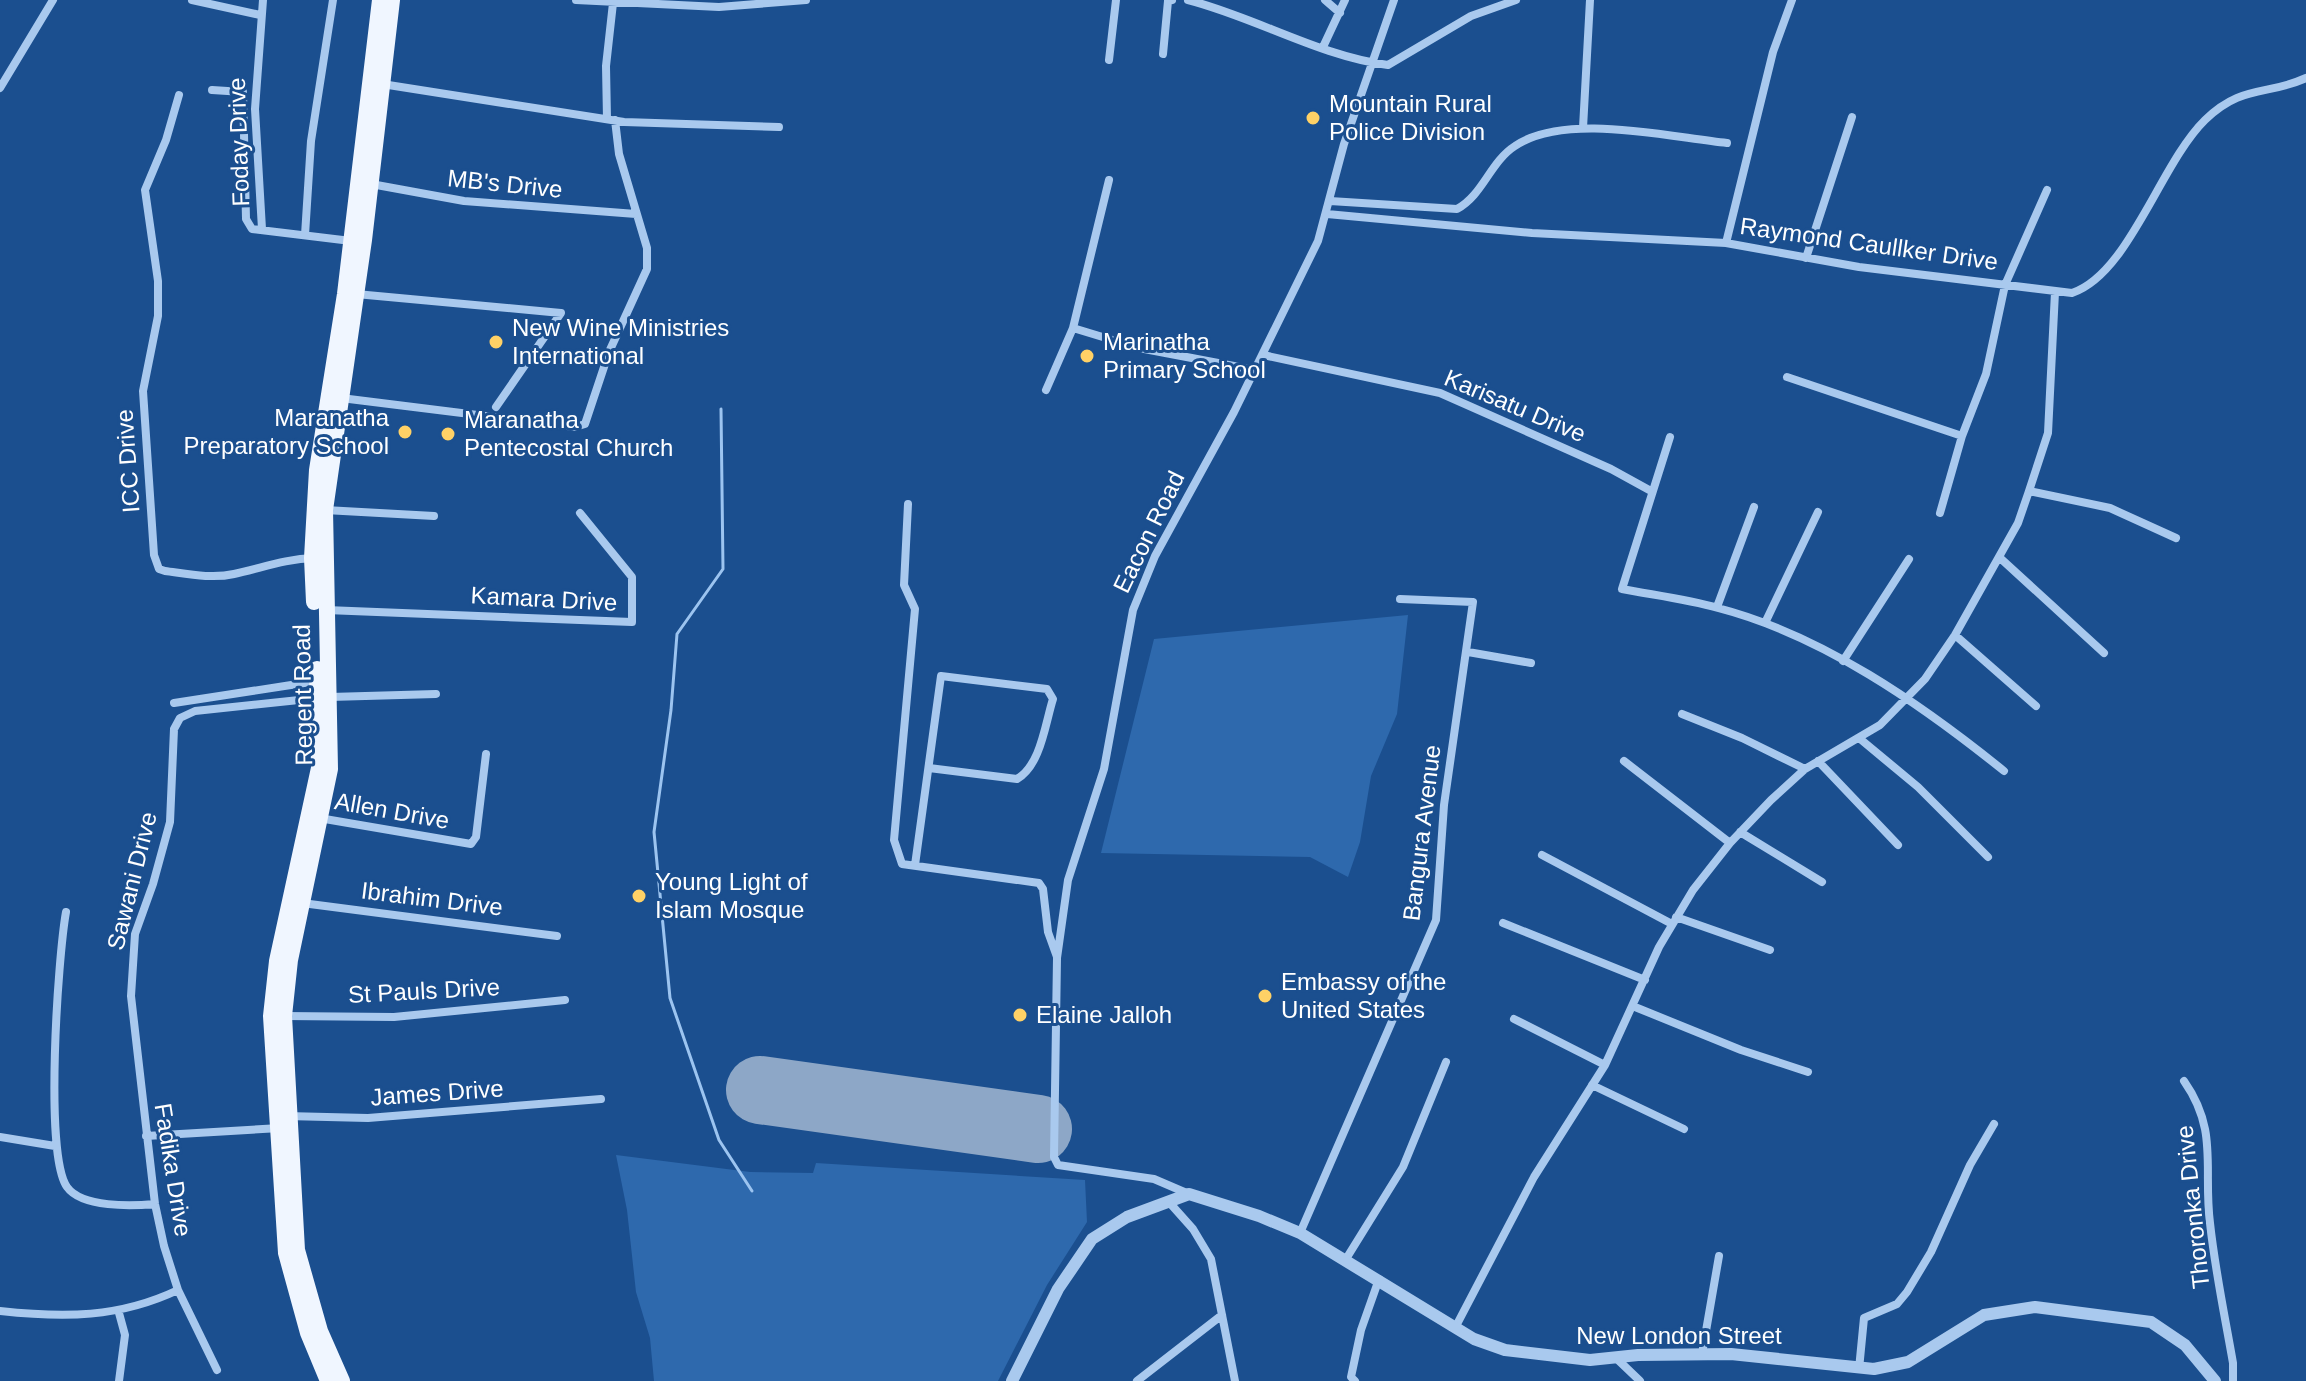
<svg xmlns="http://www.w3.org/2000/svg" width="2306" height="1381" font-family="Arial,sans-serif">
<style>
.green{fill:#2e69ad}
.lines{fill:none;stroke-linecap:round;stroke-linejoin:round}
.stream{stroke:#9cc4f0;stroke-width:3}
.runway{stroke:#8da7c7;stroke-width:68}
.minor{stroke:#a9c9ee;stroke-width:8}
.tertiary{stroke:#a9c9ee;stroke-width:12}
.primary{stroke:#f0f6ff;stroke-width:16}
.poi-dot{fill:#ffd166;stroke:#1b4f8f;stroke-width:3}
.labels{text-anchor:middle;stroke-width:6;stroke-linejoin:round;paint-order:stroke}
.poi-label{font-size:24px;fill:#fff;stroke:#1b4f8f;text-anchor:start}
.street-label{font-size:24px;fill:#fff;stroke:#1b4f8f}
</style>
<rect width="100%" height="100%" fill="#1b4f8f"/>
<path class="green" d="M1408,615L1397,714L1371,776L1360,842L1348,877L1310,857L1101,853L1154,639Z
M616,1155L750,1172L813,1173L816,1163L1085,1180L1087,1222L1047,1285L998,1381H654L650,1338L636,1292L627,1210Z"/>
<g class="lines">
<path class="stream" d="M721,409L723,569L677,634L671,710L654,832L670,998L719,1140L752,1191"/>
<path class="runway" d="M760,1090L1038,1129"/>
<path class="minor" d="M192,0L260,15
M576,0L719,7L806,0
M1188,0C1255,17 1319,56 1388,65L1471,16L1516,0
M1325,0L1340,13
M1323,47L1345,0
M1163,54L1168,1L1172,0
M1109,60L1116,0
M382,84L624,122L779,127
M0,88L53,0
M212,90L243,92L246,219L252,229L351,241
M179,95L166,140L145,190L158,281V316L143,391L154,555L159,569L165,571C188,574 212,579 234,574C262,568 285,559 314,558
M607,119L606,66L613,3
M1583,128L1590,0
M371,184L464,201L636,214
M1330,201L1457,209C1483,195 1490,162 1515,146C1565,112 1668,137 1727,143
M1327,214L1532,233L1726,243L1859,267L2072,293C2129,274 2160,164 2205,120C2242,84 2267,96 2306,78
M262,229L255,109L263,0
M305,235L311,141L333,0
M1726,243L1773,52L1792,0
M1806,258L1852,117
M356,294L561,313L496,407
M1073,328L1139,348L1255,370
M1263,355L1440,393L1611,469L1651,491
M1787,377L1962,436
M1046,390L1073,328L1109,180
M341,398L575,427L585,424L609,352L647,269V248L619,154L615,120
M1670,437L1622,589C1653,595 1687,599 1718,608C1822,635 1921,704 2004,771
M2029,491L2048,433L2055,292
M908,504L904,585L915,609L894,840L902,864L1039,883L1043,889L1048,932L1057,957
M325,510L434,516
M1940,513L1962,436L1986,374L2005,285L2047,190
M1999,557L2104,653
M1717,607L1754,507
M326,610L632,622V577L580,513
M1765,623L1818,512
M1955,635L2036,706
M1468,652L1531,663
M1843,661L1909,559
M330,697L436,694
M174,703L317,681
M1682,714L1742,738L1805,769
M1859,738L1918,787L1988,857
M1624,761L1730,843
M1818,761L1898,845
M319,818L471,844L476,837L486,754
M1740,832L1822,882
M1542,855L1672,924
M915,865L941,676L1047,689L1053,699C1045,724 1041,765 1017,779L929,768
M302,903L557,936
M66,912C58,957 44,1155 67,1187C82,1208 132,1206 155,1204
M1676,917L1770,950
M1503,923L1645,980
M1635,1007L1741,1050L1808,1072
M284,1016L394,1017L565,1000
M1514,1019L1605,1065
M2184,1081C2219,1131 2203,1168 2210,1223C2215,1270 2225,1317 2233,1363V1381
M1592,1085L1684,1129
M286,1116L368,1118L601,1099
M146,1136L280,1128
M0,1137L55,1146
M1189,1194L1154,1179L1058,1165L1054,1157L1057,958L1068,880L1104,769L1133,610L1155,556L1234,412L1318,241L1344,144L1394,0
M1168,1201L1193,1229L1211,1259L1235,1381
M1300,1233L1436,920L1444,805L1473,602L1400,599
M1346,1259L1403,1167L1446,1062
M0,1311C64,1318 119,1318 178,1290
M119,1313L125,1335L119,1381
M1455,1328L1534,1177L1605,1065L1659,947L1693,890L1730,843L1771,800L1805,769L1880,725L1925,679L1955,635L2018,523L2029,491L2110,508L2176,538
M1702,1354L1719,1256
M1616,1358L1640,1381
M1859,1369L1864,1318L1897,1304L1907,1292L1931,1252L1970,1165L1994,1124
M217,1370L178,1290L164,1246L155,1204L131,996L135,934L153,884L170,822L174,729L180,718L195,711L318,698
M1137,1381L1222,1315
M1355,1381L1351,1377L1361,1330L1379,1279"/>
<path class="tertiary" d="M1012,1381L1058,1289L1092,1239L1127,1217L1189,1194L1259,1216L1300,1233L1474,1339L1505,1350L1590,1360L1638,1355L1731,1354L1874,1369L1908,1362L1984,1315L2035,1307L2151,1322L2185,1345L2215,1381"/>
<path class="primary" d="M314,602L312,558L317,470L345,294L380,0
M317,669L319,768L277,961L271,1016L286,1253L308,1333L328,1381
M342,1381L320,1331L297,1250L284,1016L290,960L330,769L325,510L364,240L392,0"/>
</g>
<g class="poi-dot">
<circle cx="1313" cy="118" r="8"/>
<circle cx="496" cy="342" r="8"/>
<circle cx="1087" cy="356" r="8"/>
<circle cx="405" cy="432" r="8"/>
<circle cx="448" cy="434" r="8"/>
<circle cx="639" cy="896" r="8"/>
<circle cx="1265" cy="996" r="8"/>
<circle cx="1020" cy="1015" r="8"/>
</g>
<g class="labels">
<g class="poi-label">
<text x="1329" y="112">Mountain Rural<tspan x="1329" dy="28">Police Division</tspan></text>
<text x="512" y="336">New Wine Ministries<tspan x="512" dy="28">International</tspan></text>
<text x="1103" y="350">Marinatha<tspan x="1103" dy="28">Primary School</tspan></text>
<text x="389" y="426" text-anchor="end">Maranatha<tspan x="389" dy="28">Preparatory School</tspan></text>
<text x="464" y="428">Maranatha<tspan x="464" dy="28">Pentecostal Church</tspan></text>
<text x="655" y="890">Young Light of<tspan x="655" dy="28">Islam Mosque</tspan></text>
<text x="1281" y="990">Embassy of the<tspan x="1281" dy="28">United States</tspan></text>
<text x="1036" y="1023">Elaine Jalloh</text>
</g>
<g class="street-label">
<text transform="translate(239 142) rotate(-92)" y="8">Foday Drive</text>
<text transform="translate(505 184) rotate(6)" y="8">MB's Drive</text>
<text transform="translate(1869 244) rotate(8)" y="8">Raymond Caullker Drive</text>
<text transform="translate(1515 406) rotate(23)" y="8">Karisatu Drive</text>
<text transform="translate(128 461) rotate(-94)" y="8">ICC Drive</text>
<text transform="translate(1149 532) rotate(-64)" y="8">Eacon Road</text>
<text transform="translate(544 599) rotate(3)" y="8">Kamara Drive</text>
<text transform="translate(303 695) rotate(-91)" y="8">Regent Road</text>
<text transform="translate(392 811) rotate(10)" y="8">Allen Drive</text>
<text transform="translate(1422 833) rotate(-83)" y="8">Bangura Avenue</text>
<text transform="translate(132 881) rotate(-76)" y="8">Sawani Drive</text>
<text transform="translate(432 899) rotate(7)" y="8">Ibrahim Drive</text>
<text transform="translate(424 991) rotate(-3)" y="8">St Pauls Drive</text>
<text transform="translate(437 1093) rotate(-4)" y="8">James Drive</text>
<text transform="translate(173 1170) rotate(81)" y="8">Fadika Drive</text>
<text transform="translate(2193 1207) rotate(-96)" y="8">Thoronka Drive</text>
<text x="1679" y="1344">New London Street</text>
</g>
</g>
</svg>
